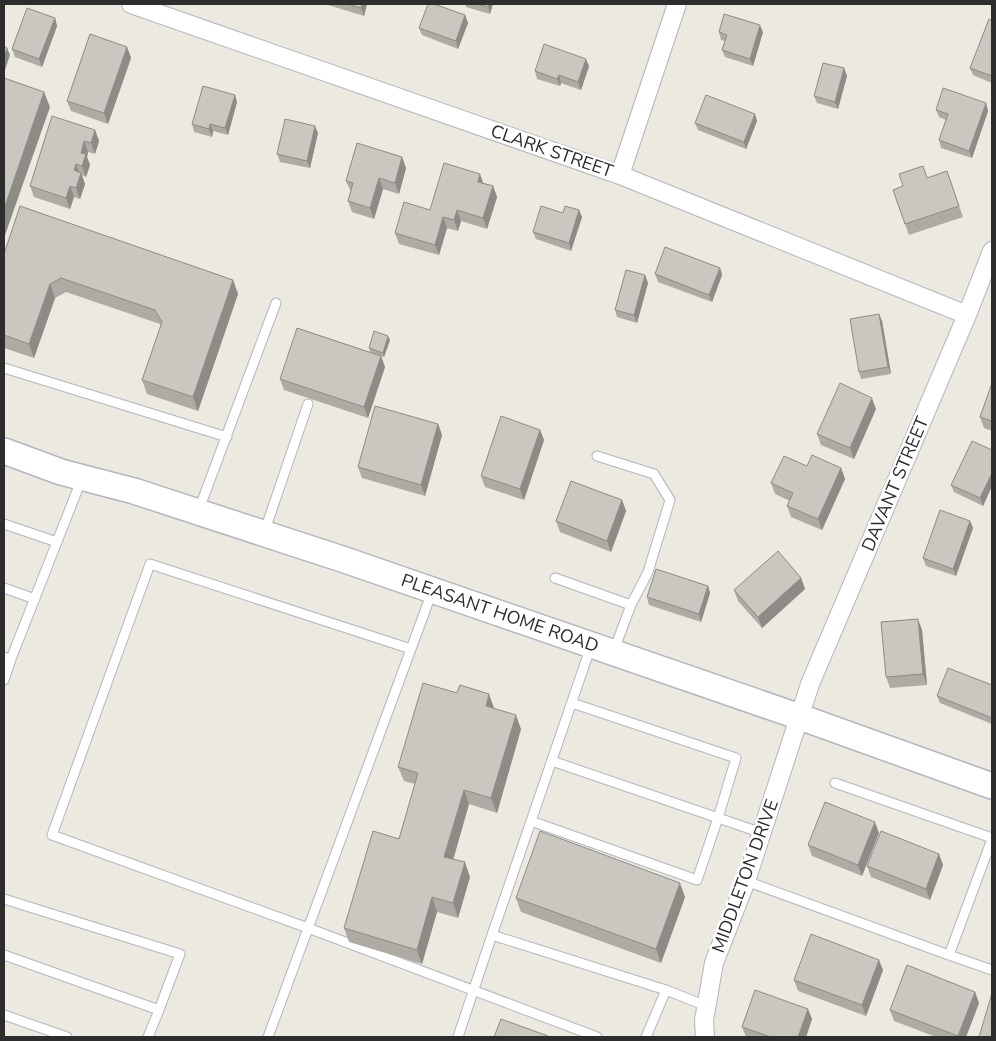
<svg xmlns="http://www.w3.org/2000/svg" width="996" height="1041" font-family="'Nunito Sans',sans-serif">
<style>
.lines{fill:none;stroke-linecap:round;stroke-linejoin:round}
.service-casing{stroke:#b4b5bf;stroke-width:11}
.minor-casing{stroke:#b4b5bf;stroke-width:20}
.secondary-casing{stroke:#b4b5bf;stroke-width:28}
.service{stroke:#fff;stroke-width:9}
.minor{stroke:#fff;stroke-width:18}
.secondary{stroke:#fff;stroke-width:25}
.wall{fill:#adaba4}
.shaded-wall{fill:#8d8b86}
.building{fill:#c9c7bf;stroke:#8d8b86}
.labels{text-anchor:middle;stroke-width:5;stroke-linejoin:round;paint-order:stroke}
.street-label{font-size:18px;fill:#2d2d2d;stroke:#fff}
</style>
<rect width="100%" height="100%" fill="#ece9e1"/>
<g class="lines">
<defs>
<path id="service" d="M4,368L227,437
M597,456L654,474L670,500L648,572L631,605
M198,512L276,303
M4,524L57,542
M264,533L308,404
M555,578L631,605L614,650
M4,588L35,599
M591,646L492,935L666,990
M411,649L150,564L52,835L308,928L597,1037
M4,657L11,659L4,680
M11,659L82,478
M552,761L762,833
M835,783L992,838
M531,821L697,880L718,818L736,758L572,703
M992,839L949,955L992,970
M746,881L949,955
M4,899L180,954L159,1010
M4,955L159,1010L148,1037
M4,1015L67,1037
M268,1037L432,592
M458,1037L492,935
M646,1037L666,990L706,1006"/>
<path id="minor" d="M131,4L620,175L967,315
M620,175L677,4
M705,1037L704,1020L714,963L746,881L810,684L967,315L992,251"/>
<path id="secondary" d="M4,451L61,472L134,491L345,560L800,717L992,786"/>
</defs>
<use href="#service" class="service-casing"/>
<use href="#minor" class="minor-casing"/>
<use href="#secondary" class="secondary-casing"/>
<use href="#service" class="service"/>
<use href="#minor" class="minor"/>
<use href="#secondary" class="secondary"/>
</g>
<path class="wall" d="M328,4H367L364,16L328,5Z
M465,4H493L490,14L466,7Z
M465,15L468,23L458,49L422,35L419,28Z
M55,18L57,26L42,67L15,57L12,49Z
M992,21V83L973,75L970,68Z
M719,32H763L753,66L725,57L722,50L725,41L721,40Z
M127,47L131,58L108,124L71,111L67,101Z
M589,66L581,90L561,83L560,86L537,79L535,71Z
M844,68L847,76L838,109L817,103L814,96Z
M235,95L237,102L228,135L213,131L212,137L194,132L192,124Z
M986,103L988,111L972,158L941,148L939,140L946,120L939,117L936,110Z
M755,114L757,121L746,149L698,130L695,123Z
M95,130L99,141L95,154L88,152L87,157L90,165L86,177L82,175L85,184L80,199L74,197L70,209L34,197L30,186Z
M318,133L310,168L280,162L277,154Z
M402,157L406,168L399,194L383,189L374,219L352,212L348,201L351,192L346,181Z
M947,171L963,217L909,235L893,190Z
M484,183L493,186L497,197L487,229L461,221L458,231L447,228L439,255L399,244L395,233L430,210Z
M579,210L582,217L571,251L536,239L533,232L563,213Z
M4,254L233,280L238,294L198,411L147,394L142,380L161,325L160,324L66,292L55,298L34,358L4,348Z
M720,268L722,275L712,302L658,282L655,274Z
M645,275L648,283L637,323L617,317L615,310Z
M879,314L882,321L891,374L861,379L859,372Z
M390,340L384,357L370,352L369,348Z
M381,356L385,367L368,418L284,390L280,379Z
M992,383V431L984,428L980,417Z
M876,409L854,459L821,445L817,434Z
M438,424L442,435L425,496L362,478L358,467Z
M540,430L544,440L524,500L485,487L481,476Z
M992,450V486L983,506L954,492L951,485Z
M841,468L845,479L822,530L791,517L787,506L790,501L775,494L771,483Z
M622,500L626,511L611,552L560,532L556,521Z
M970,521L973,528L956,576L926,566L923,558Z
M801,578L805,589L762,628L738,601L734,590Z
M708,586L710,593L701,622L649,605L647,597Z
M922,630L927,685L890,688L886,677Z
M992,685V724L940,703L937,696Z
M494,708V709L521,729L497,813L469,804L453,859L470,877L458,918L437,912L422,964L349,942L344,928L399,839L415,784L404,781L398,767Z
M879,833L862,876L812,856L808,845Z
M939,854L943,865L930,900L871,877L867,866Z
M685,897L661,963L521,912L516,898Z
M883,970L866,1016L798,991L794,980Z
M975,992L979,1003L966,1037H936L894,1021L890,1010Z
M808,1009L812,1019L806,1037H746L742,1027Z"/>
<path class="shaded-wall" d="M362,4H367L364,16L361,8Z
M489,4H493L490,14L488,7Z
M465,15L468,23L458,49L456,41Z
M55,18L57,26L42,67L39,59Z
M760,25L763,32L753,66L750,59Z
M127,47L131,58L108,124L104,113Z
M7,48L10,55L4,73V58Z
M586,59L589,66L581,90L578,82Z
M844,68L847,76L838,109L835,102Z
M559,75L561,83L560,86L557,79Z
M44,92L50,107L4,238V209Z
M235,95L237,102L228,135L225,128Z
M986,103L988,111L972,158L969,151Z
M755,114L757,121L746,149L744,142Z
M210,124L213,131L212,137L209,129Z
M315,126L318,133L310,168L307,161Z
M95,130L99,141L95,154L91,143Z
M84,141L88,152L87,157L90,165L86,177L82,166L81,153Z
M402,157L406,168L399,194L395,183Z
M76,164L80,175L74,170Z
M81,173L85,184L80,199L76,188Z
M480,174L484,185L478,182Z
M379,178L383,189L374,219L370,208Z
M70,186L74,197L70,209L66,198Z
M493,186L497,197L487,229L483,218Z
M457,210L461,221L458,231L454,220Z
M579,210L582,217L571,251L569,243Z
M443,217L447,228L439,255L435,245Z
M720,268L722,275L712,302L709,295Z
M645,275L648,283L637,323L634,315Z
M233,280L238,294L198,411L193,397Z
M50,284L55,298L34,358L29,344Z
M879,314L882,321L891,374L888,367Z
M388,336L390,340L384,357L383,353Z
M381,356L385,367L368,418L364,407Z
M872,398L876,409L854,459L850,448Z
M438,424L442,435L425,496L421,485Z
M540,430L544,440L524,500L520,489Z
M841,468L845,479L822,530L818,519Z
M992,473V486L983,506L980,498Z
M622,500L626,511L611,552L607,541Z
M970,521L973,528L956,576L953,569Z
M801,578L805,589L762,628L758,617Z
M708,586L710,593L701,622L699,614Z
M918,619L922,630L927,685L923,674Z
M489,694L494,708L491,720L486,706Z
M516,715L521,729L497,813L491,798Z
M464,790L469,804L450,871L444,857Z
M875,822L879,833L862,876L858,865Z
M939,854L943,865L930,900L926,889Z
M465,862L470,877L458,918L453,903Z
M680,883L685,897L661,963L656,949Z
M432,897L437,912L422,964L417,950Z
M879,960L883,970L866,1016L862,1005Z
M975,992L979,1003L966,1037H958Z
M808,1009L812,1019L806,1037H798Z"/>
<path class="building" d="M347,4H362L361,8Z
M428,4H434L465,15L456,41L419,28Z
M477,4H489L488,7Z
M27,8L55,18L39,59L12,49Z
M724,14L760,25L750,59L722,50L727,35L719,32Z
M989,19L992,21V76L970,68Z
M90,34L127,47L104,113L67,101Z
M544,44L586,59L578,82L559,75L557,79L535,71Z
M4,46L7,48L4,58Z
M823,63L844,68L835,102L814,96Z
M4,78L44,92L4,209Z
M203,86L235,95L225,128L210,124L209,129L192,124Z
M943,88L986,103L969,151L939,140L948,114L936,110Z
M706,95L755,114L744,142L695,123Z
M52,116L95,130L91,143L84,141L81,153L86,154L82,166L76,164L74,170L81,173L76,188L70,186L66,198L30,186Z
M285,119L315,126L307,161L277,154Z
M357,143L402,157L395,183L379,178L370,208L348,201L353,183L346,181Z
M444,163L480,174L478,182L493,186L483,218L457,210L454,220L443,217L435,245L395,233L404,202L430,210Z
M923,166L927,178L947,171L959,206L905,224L893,190L903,186L899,174Z
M20,206L233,280L193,397L142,380L162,322L155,310L61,278L50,284L29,344L4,335V254Z
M541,206L563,213L565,206L579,210L569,243L533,232Z
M665,247L720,268L709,295L655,274Z
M626,270L645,275L634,315L615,310Z
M879,314L888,367L859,372L850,319Z
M297,328L381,356L364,407L280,379Z
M374,331L388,336L383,353L369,348Z
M840,383L872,398L850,448L817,434Z
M992,383V421L980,417Z
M375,406L438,424L421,485L358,467Z
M501,416L540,430L520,489L481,476Z
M972,441L992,450V473L980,498L951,485Z
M812,455L841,468L818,519L787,506L793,493L771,483L784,456L807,466Z
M571,481L622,500L607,541L556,521Z
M940,510L970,521L953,569L923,558Z
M778,551L801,578L758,617L734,590Z
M656,569L708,586L699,614L647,597Z
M918,619L923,674L886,677L881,622Z
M948,668L992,685V718L937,696Z
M423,683L457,693L460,685L489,694L486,706L516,715L491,798L464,790L444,857L465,862L453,903L432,897L417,950L344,928L373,831L399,839L418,773L398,767Z
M825,802L875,822L858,865L808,845Z
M540,831L680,883L656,949L516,898Z
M881,831L939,854L926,889L867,866Z
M811,934L879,960L862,1005L794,980Z
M907,965L975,992L958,1036L890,1010Z
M755,990L808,1009L798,1037H771L742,1027Z
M992,993V1037H979Z
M501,1019L548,1036V1037H494Z"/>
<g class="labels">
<g class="street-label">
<text transform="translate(552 151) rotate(19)" y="6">CLARK STREET</text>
<text transform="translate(895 484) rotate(-67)" y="6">DAVANT STREET</text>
<text transform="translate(500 613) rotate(19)" y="6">PLEASANT HOME ROAD</text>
<text transform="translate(745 876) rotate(-70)" y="6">MIDDLETON DRIVE</text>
</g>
</g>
<rect width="996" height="1041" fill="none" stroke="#2d2d2d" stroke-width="10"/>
</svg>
